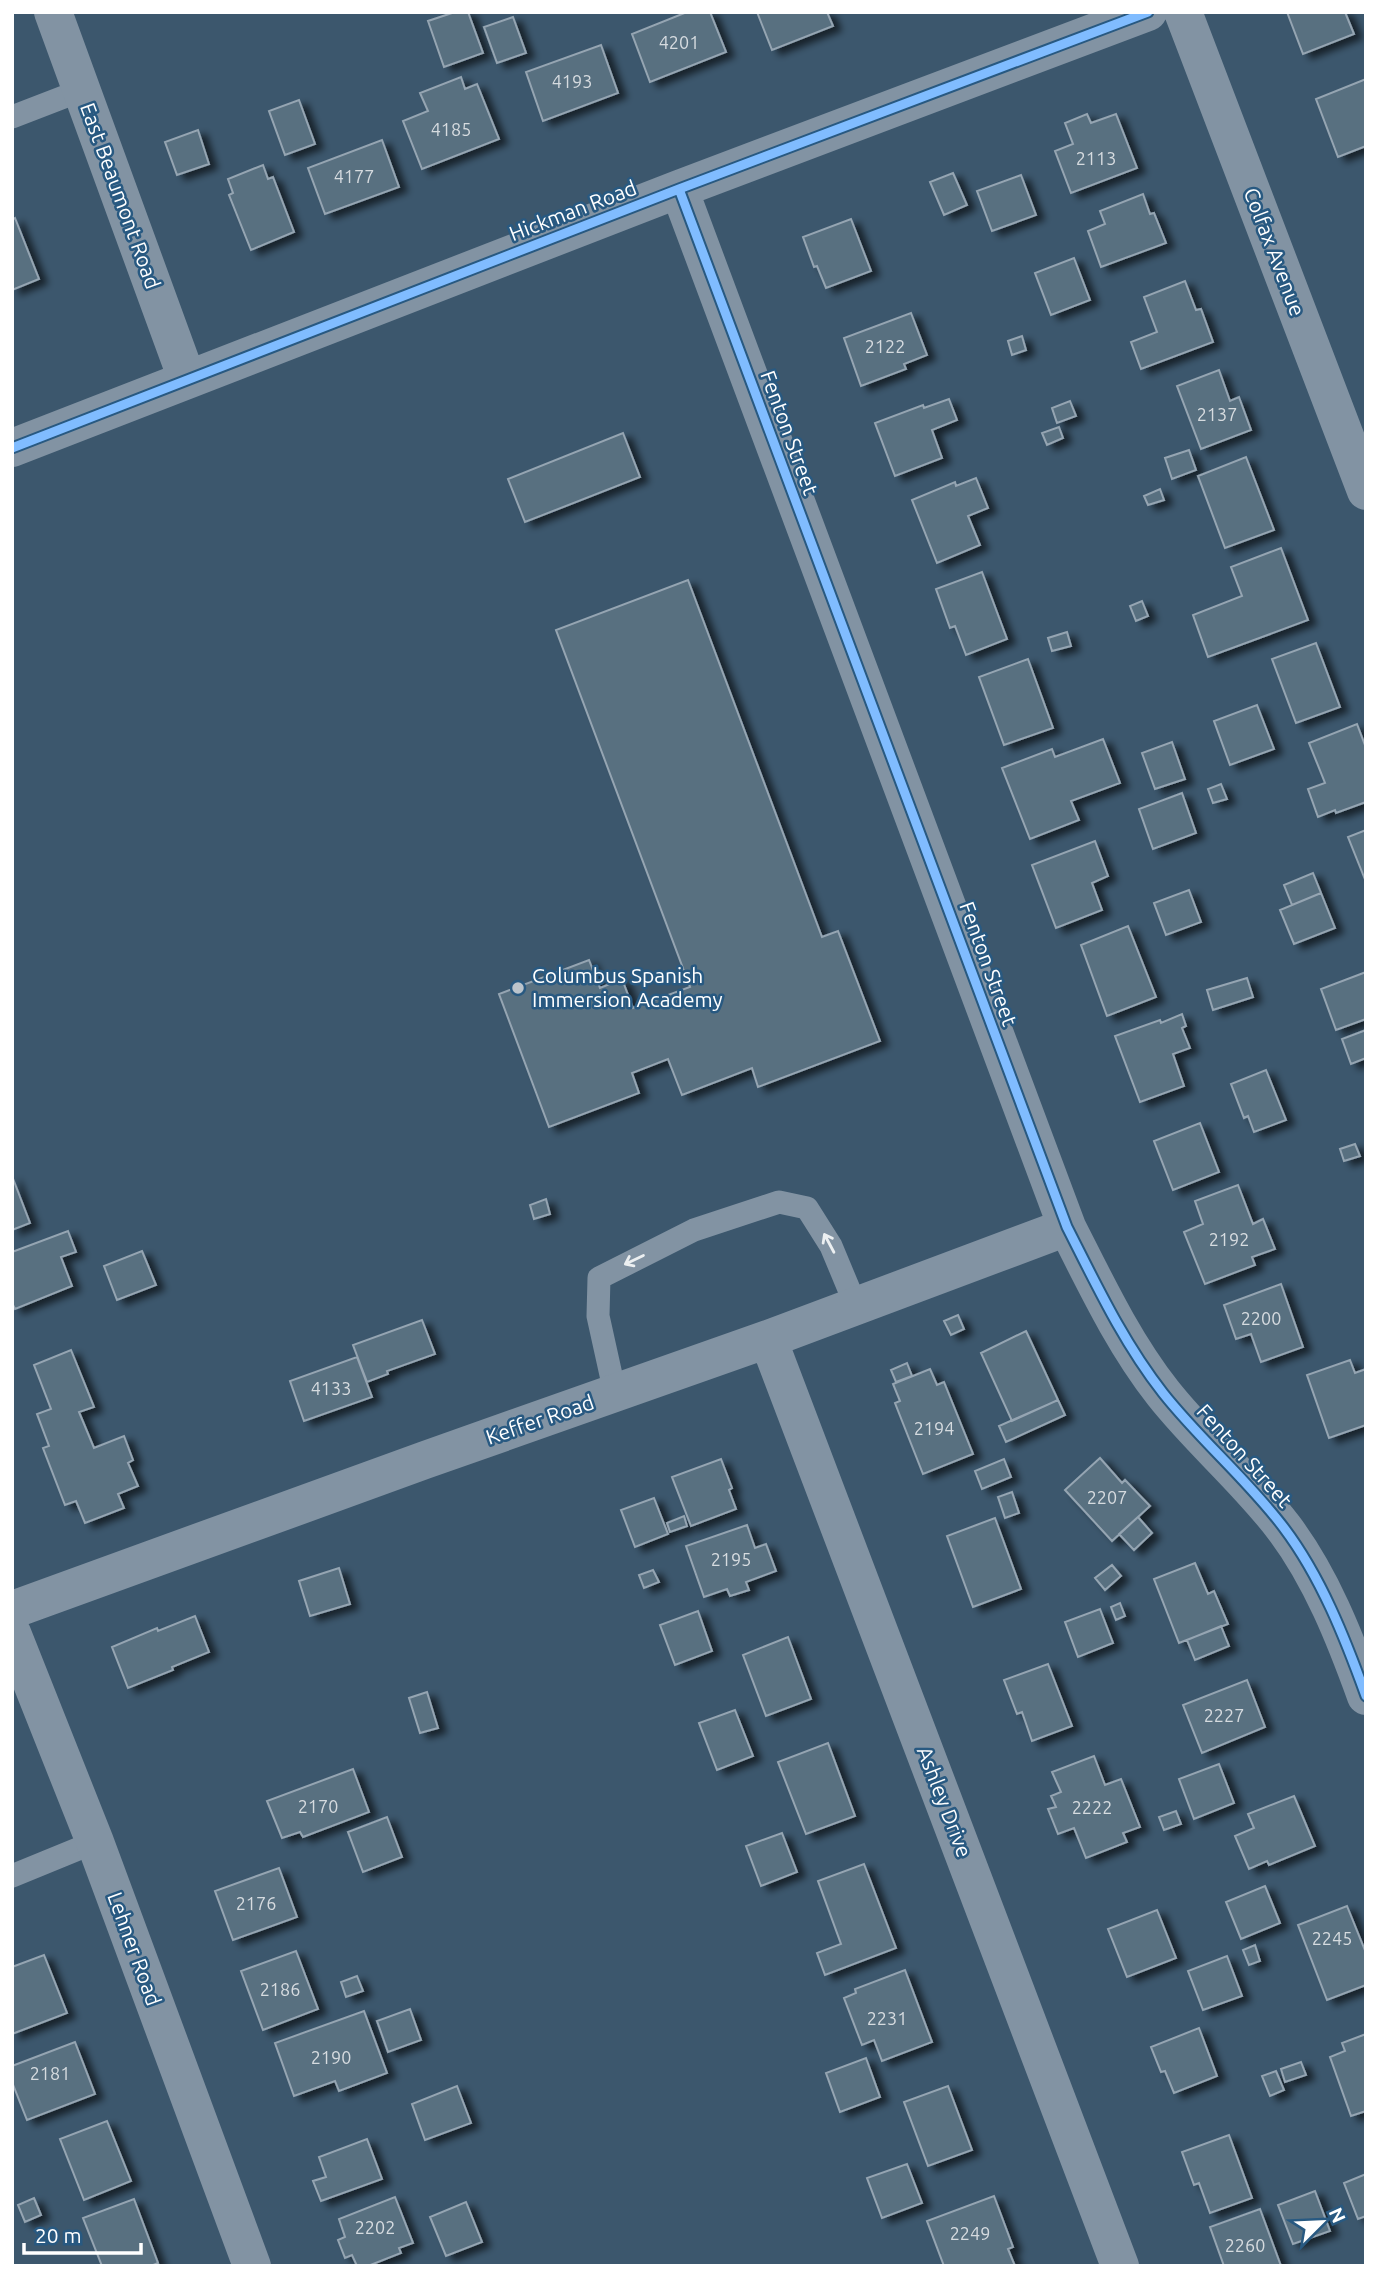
<svg xmlns="http://www.w3.org/2000/svg" width="1378" height="2278" font-family="Ubuntu,sans-serif">
<style>
.building{fill:#596f80;stroke:#95a5b2;stroke-width:2;filter:url(#shadow)}
.lines{fill:none;stroke-linecap:round;stroke-linejoin:round}
.lane{stroke:#8293a3;stroke-width:23}
.street{stroke:#8293a3;stroke-width:38}
.cycleway-casing{stroke:#285981;stroke-width:13}
.cycleway{stroke:#80bcff;stroke-width:9}
.oneway{stroke:#eceff1}
.poi-dot{fill:#bbc4cc;stroke:#285981;stroke-width:2.5}
.labels{text-anchor:middle;stroke-width:5;stroke-linejoin:round;paint-order:stroke}
.number-label{font-size:18px;fill:#d6dbdf}
.street-label{font-size:21px;fill:#fff;stroke:#285981}
.poi-label{font-size:21px;fill:#fff;stroke:#285981;text-anchor:start}
</style>
<defs>
<filter id="shadow"><feDropShadow dx="8" dy="4.5" stdDeviation="3.5" flood-color="#0009"/></filter>
</defs>
<rect width="100%" height="100%" fill="#3c576d"/>
<path class="building" d="M455,12H468L483,53L444,67L428,21Z
M687,12H710L726,52L650,82L632,34Z
M757,12H827L833,26L772,50Z
M1287,12H1345L1354,34L1303,54Z
M513,17L526,53L497,63L484,27Z
M601,45L618,93L543,121L526,72Z
M461,77L465,89L477,84L499,139L422,169L403,121L428,111L420,93Z
M1366,79V146L1338,157L1316,99Z
M299,100L315,144L285,155L269,111Z
M1087,114L1091,123L1116,114L1137,168L1071,193L1055,151L1073,144L1065,123Z
M198,130L209,164L177,175L165,142Z
M382,140L399,187L325,214L308,168Z
M263,165L268,179L273,177L294,232L251,250L229,195L233,193L228,179Z
M953,173L967,205L944,215L930,182Z
M1021,175L1036,215L992,231L977,191Z
M1143,194L1150,214L1154,213L1166,243L1101,267L1088,231L1105,224L1100,211Z
M15,218L39,279L12,290V220Z
M851,219L871,271L826,288L817,266L814,267L803,237Z
M1074,258L1090,300L1051,315L1035,273Z
M1185,281L1196,310L1201,309L1213,342L1141,369L1131,342L1157,332L1144,297Z
M911,313L927,355L904,364L906,369L861,386L844,338Z
M1022,336L1026,350L1012,355L1008,341Z
M1219,370L1230,401L1239,397L1251,430L1201,449L1177,386Z
M949,399L957,420L932,430L942,458L895,476L875,423L923,405L924,408Z
M1070,401L1076,416L1057,423L1052,408Z
M1059,427L1063,438L1047,445L1042,433Z
M623,433L640,477L525,522L508,479Z
M1189,450L1196,470L1172,479L1165,458Z
M1246,457L1274,530L1225,548L1198,476Z
M976,478L988,508L968,516L980,545L937,563L912,500L955,482L956,486Z
M1160,489L1164,500L1148,505L1144,496Z
M1281,548L1308,620L1208,657L1193,615L1242,596L1231,567Z
M982,572L1007,639L966,655L955,626L950,628L936,589Z
M688,580L822,937L838,931L880,1041L758,1087L752,1068L682,1095L668,1059L632,1073L639,1093L549,1127L499,994L589,960L600,988L622,979L633,1008L690,987L556,630Z
M1142,601L1148,616L1136,621L1130,606Z
M1067,632L1071,646L1052,651L1048,638Z
M1316,643L1340,707L1296,723L1272,659Z
M1028,659L1053,728L1004,745L979,677Z
M1257,705L1274,749L1230,765L1214,721Z
M1357,724L1366,748V802L1336,813L1335,810L1318,817L1308,789L1325,783L1309,743Z
M1103,739L1120,783L1071,801L1079,820L1030,839L1002,768L1052,749L1055,757Z
M1172,742L1185,779L1155,789L1142,753Z
M1221,784L1227,799L1213,803L1208,789Z
M1182,793L1196,833L1153,849L1139,809Z
M1366,830V882L1348,837Z
M1095,841L1108,876L1092,883L1102,910L1056,928L1032,865Z
M1313,873L1321,893L1292,905L1284,885Z
M1189,890L1201,922L1166,935L1154,903Z
M1321,893L1335,928L1294,944L1280,910Z
M1128,926L1156,997L1107,1016L1081,945Z
M1366,972V1019L1336,1030L1321,989Z
M1247,978L1253,997L1213,1010L1207,990Z
M1182,1014L1186,1026L1182,1028L1190,1048L1173,1054L1184,1086L1140,1102L1115,1036L1160,1020L1161,1023Z
M1366,1030V1058L1351,1064L1342,1039Z
M1266,1070L1286,1120L1254,1132L1248,1116L1244,1118L1231,1084Z
M1200,1123L1219,1172L1173,1190L1154,1141Z
M1355,1144L1360,1156L1344,1161L1340,1149Z
M12,1176L30,1223L12,1230Z
M1238,1185L1253,1224L1263,1219L1275,1249L1252,1257L1255,1265L1205,1284L1184,1232L1203,1224L1195,1201Z
M546,1199L550,1214L534,1219L530,1205Z
M68,1231L76,1252L61,1257L72,1286L15,1309L12,1303V1252Z
M142,1251L156,1285L117,1300L104,1266Z
M1281,1284L1303,1347L1261,1362L1251,1334L1236,1339L1224,1305Z
M958,1315L964,1329L951,1335L944,1321Z
M422,1320L435,1354L387,1371L388,1374L367,1382L353,1345Z
M1026,1331L1058,1400L1012,1421L981,1353Z
M71,1350L94,1407L79,1412L94,1448L124,1436L133,1460L128,1463L138,1486L118,1494L124,1508L85,1523L76,1501L65,1505L43,1448L49,1446L37,1414L51,1409L34,1365Z
M357,1357L372,1397L304,1421L290,1381Z
M1350,1360L1355,1373L1366,1369V1425L1329,1438L1307,1375Z
M907,1363L912,1376L896,1382L891,1370Z
M930,1369L937,1385L944,1382L973,1454L923,1474L895,1403L900,1401L893,1384Z
M1058,1400L1065,1415L1006,1442L999,1426Z
M1100,1458L1122,1483L1125,1480L1150,1506L1112,1541L1065,1490Z
M721,1459L732,1488L729,1490L736,1509L691,1526L672,1477Z
M1004,1459L1011,1477L982,1489L975,1471Z
M1012,1492L1019,1513L1005,1518L998,1497Z
M654,1498L668,1534L635,1547L621,1510Z
M684,1516L687,1526L670,1532L667,1523Z
M1138,1517L1152,1533L1134,1550L1119,1534Z
M995,1518L1021,1589L973,1607L947,1536Z
M747,1525L755,1548L766,1544L776,1571L746,1582L749,1590L730,1596L727,1589L704,1597L686,1546Z
M1195,1563L1208,1594L1214,1591L1228,1624L1179,1643L1154,1579Z
M1112,1565L1121,1576L1105,1590L1095,1578Z
M339,1568L350,1604L310,1616L299,1581Z
M653,1570L659,1582L644,1588L639,1575Z
M1120,1603L1125,1616L1116,1620L1111,1607Z
M1100,1609L1113,1643L1078,1657L1065,1622Z
M698,1611L712,1651L675,1665L660,1625Z
M195,1616L209,1652L172,1667L173,1670L128,1688L112,1647L157,1628L158,1631Z
M1221,1626L1229,1646L1195,1660L1187,1640Z
M788,1637L811,1699L766,1716L743,1655Z
M1048,1664L1072,1726L1032,1741L1022,1712L1017,1714L1004,1680Z
M1247,1680L1265,1727L1202,1753L1183,1705Z
M427,1692L438,1728L420,1733L409,1698Z
M735,1710L753,1756L717,1770L699,1723Z
M828,1743L855,1816L806,1834L778,1762Z
M1094,1756L1105,1785L1121,1779L1140,1827L1123,1833L1127,1842L1086,1858L1074,1828L1058,1834L1048,1809L1056,1807L1051,1796L1061,1792L1052,1772Z
M1219,1764L1234,1803L1194,1819L1179,1779Z
M353,1769L369,1812L303,1837L300,1832L282,1838L267,1801Z
M1294,1796L1315,1846L1269,1865L1267,1861L1249,1869L1235,1836L1254,1828L1248,1814Z
M1176,1811L1181,1824L1164,1830L1159,1817Z
M387,1817L402,1857L363,1872L348,1832Z
M782,1833L797,1872L761,1886L746,1846Z
M864,1864L896,1948L825,1975L817,1953L841,1944L818,1881Z
M279,1868L297,1917L233,1940L215,1891Z
M1265,1886L1280,1923L1241,1939L1226,1902Z
M1347,1906L1366,1953V1985L1327,2000L1298,1925Z
M1157,1910L1176,1958L1127,1977L1108,1929Z
M1255,1945L1260,1961L1249,1965L1243,1950Z
M296,1951L318,2009L263,2030L241,1971Z
M44,1955L67,2013L12,2034V1967Z
M1227,1956L1242,1996L1203,2010L1188,1971Z
M905,1970L932,2042L882,2061L874,2040L862,2045L844,1998L856,1993L855,1989Z
M357,1976L363,1991L346,1997L341,1982Z
M410,2009L421,2040L388,2052L377,2021Z
M364,2011L387,2073L339,2091L335,2081L294,2096L275,2043Z
M1199,2028L1217,2076L1174,2093L1165,2071L1161,2072L1151,2047Z
M1366,2034V2111L1351,2116L1330,2057L1345,2051L1342,2043Z
M75,2042L95,2094L27,2120L12,2082V2066Z
M866,2058L880,2097L840,2112L826,2073Z
M1301,2062L1306,2075L1285,2082L1281,2069Z
M1276,2071L1284,2090L1270,2096L1262,2076Z
M457,2086L471,2123L425,2140L412,2104Z
M948,2086L972,2150L928,2166L904,2102Z
M107,2121L131,2181L84,2200L60,2139Z
M1229,2135L1252,2198L1210,2213L1199,2183L1194,2185L1182,2152Z
M367,2139L382,2179L321,2201L313,2181L326,2177L319,2157Z
M907,2164L922,2203L882,2218L867,2178Z
M1366,2174V2216L1358,2219L1344,2183Z
M1315,2191L1330,2231L1293,2244L1278,2205Z
M994,2196L1013,2247L1008,2249L1015,2266H944L927,2221Z
M395,2197L413,2243L399,2248L401,2253L368,2266H357L352,2255L345,2258L338,2240L345,2237L339,2219Z
M34,2198L41,2215L25,2222L18,2205Z
M134,2199L158,2263L151,2266H102L83,2218Z
M466,2202L482,2242L446,2256L430,2217Z
M1260,2209L1281,2266H1224L1210,2227Z"/>
<g class="lines">
<path class="lane" d="M12,117L82,90
M615,1393L598,1316L599,1278L694,1230L779,1202L807,1208L831,1246L856,1306
M12,1876L95,1842"/>
<path class="street" d="M53,12L187,379
M1183,12L1366,491
M679,189L1067,1227C1096,1284 1123,1342 1163,1393C1200,1440 1248,1480 1284,1528C1321,1577 1345,1638 1366,1696
M12,448L679,189L1148,12
M768,1339L1120,2266
M12,1610L425,1460L768,1339L1067,1227
M12,1633L95,1842L252,2266"/>
<defs>
<path id="cycleway" d="M679,189L1067,1227C1096,1284 1123,1342 1163,1393C1200,1440 1248,1480 1284,1528C1321,1577 1345,1638 1366,1696
M12,448L679,189L1148,12"/>
</defs>
<use href="#cycleway" class="cycleway-casing"/>
<use href="#cycleway" class="cycleway"/>
</g>
<defs><path id="oneway-shaft" d="M-6 0H5M1.5-3L5.5 0L1.5 3" fill="none" stroke-width="1.6" stroke-linecap="round" stroke-linejoin="round" transform="scale(1.75)"/></defs>
<g class="oneway">
<use href="#oneway-shaft" transform="translate(829 1243) rotate(-118)"/>
<use href="#oneway-shaft" transform="translate(634 1260) rotate(154)"/>
</g>
<circle class="poi-dot" cx="518" cy="988" r="7"/>
<g class="labels">
<g class="number-label">
<text x="679" y="49">4201</text>
<text x="572" y="88">4193</text>
<text x="451" y="136">4185</text>
<text x="1096" y="165">2113</text>
<text x="354" y="183">4177</text>
<text x="885" y="353">2122</text>
<text x="1217" y="421">2137</text>
<text x="1229" y="1246">2192</text>
<text x="1261" y="1325">2200</text>
<text x="331" y="1395">4133</text>
<text x="934" y="1435">2194</text>
<text x="1107" y="1504">2207</text>
<text x="731" y="1566">2195</text>
<text x="1224" y="1722">2227</text>
<text x="318" y="1813">2170</text>
<text x="1092" y="1814">2222</text>
<text x="256" y="1910">2176</text>
<text x="1332" y="1945">2245</text>
<text x="280" y="1996">2186</text>
<text x="887" y="2025">2231</text>
<text x="331" y="2064">2190</text>
<text x="50" y="2080">2181</text>
<text x="375" y="2234">2202</text>
<text x="970" y="2240">2249</text>
<text x="1245" y="2252">2260</text>
</g>
<g class="street-label">
<text transform="translate(120 196) rotate(70)" y="7">East Beaumont Road</text>
<text transform="translate(573 211) rotate(-21)" y="7">Hickman Road</text>
<text transform="translate(1274 252) rotate(69)" y="7">Colfax Avenue</text>
<text transform="translate(789 433) rotate(70)" y="7">Fenton Street</text>
<text transform="translate(988 964) rotate(70)" y="7">Fenton Street</text>
<text transform="translate(540 1420) rotate(-19)" y="7">Keffer Road</text>
<text transform="translate(1244 1456) rotate(48)" y="7">Fenton Street</text>
<text transform="translate(944 1802) rotate(69)" y="7">Ashley Drive</text>
<text transform="translate(134 1949) rotate(70)" y="7">Lehner Road</text>
</g>
<g class="poi-label">
<text x="532" y="983">Columbus Spanish<tspan x="532" dy="24">Immersion Academy</tspan></text>
</g>
</g>
<rect width="1378" height="2278" fill="none" stroke="#ffffff" stroke-width="28"/>
<g transform="translate(1322 2222) rotate(66)" stroke="#285981" stroke-width="5" paint-order="stroke">
<path d="M0-5L12 26L0 18L-12 26Z" fill="#ffffff"/>
<text y="-10" font-size="19" font-weight="bold" text-anchor="middle" fill="#ffffff">N</text>
</g>
<path d="M24 2243v10h117v-10" fill="none" stroke="#ffffff" stroke-width="3.5"/>
<text x="35" y="2243" font-size="21" fill="#ffffff" stroke="#285981" stroke-width="5" paint-order="stroke">20 m</text>
</svg>
